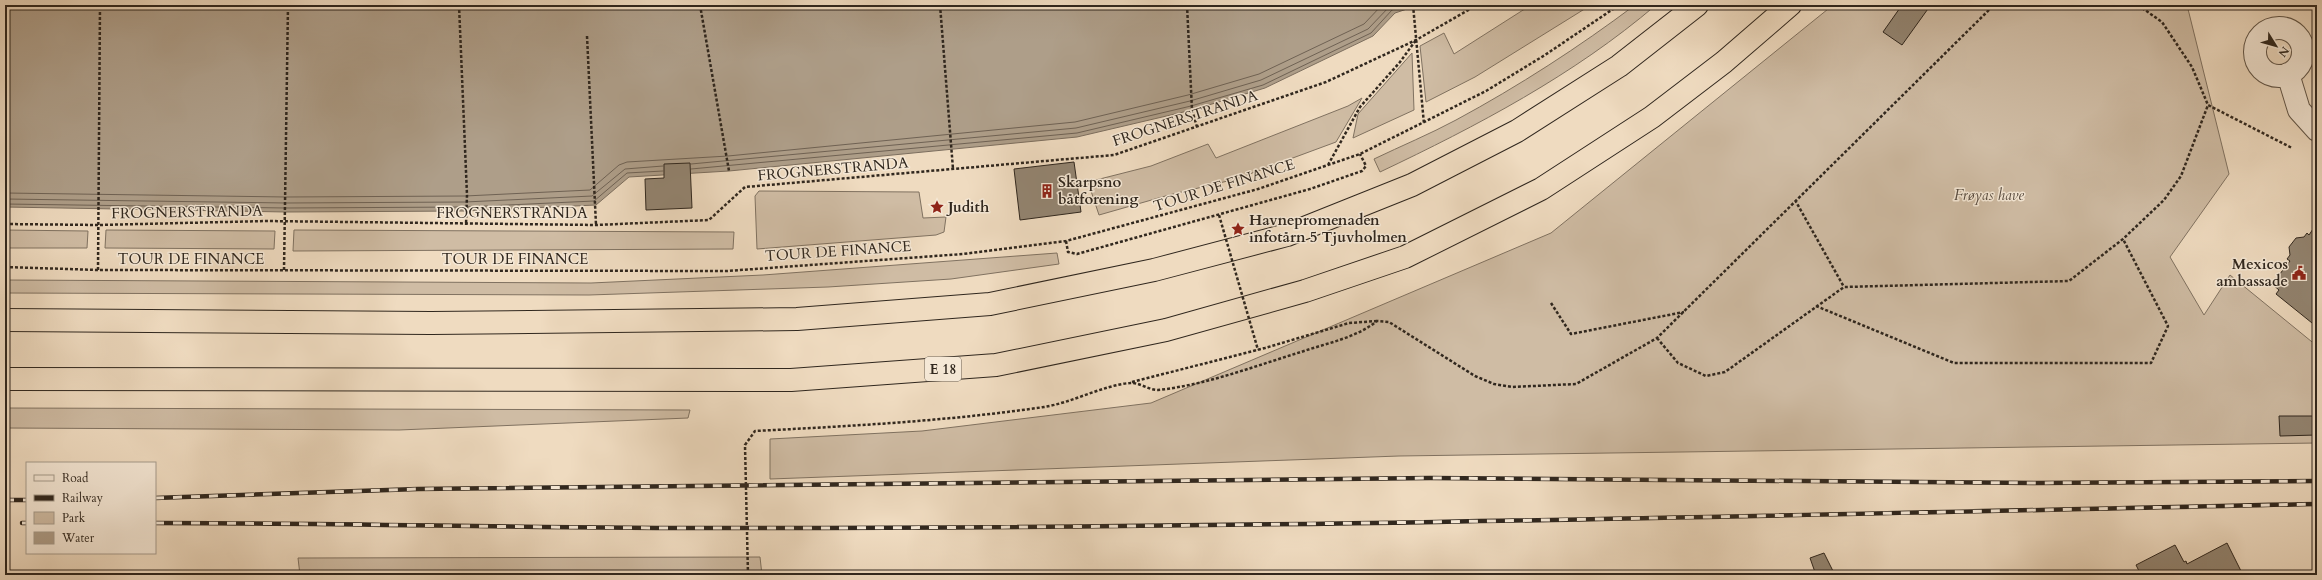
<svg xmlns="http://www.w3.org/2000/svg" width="2322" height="580" font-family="Cardo,serif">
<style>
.green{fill:#cfbca4;stroke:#807261}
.water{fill:#ae9e89;stroke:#7c6e5e}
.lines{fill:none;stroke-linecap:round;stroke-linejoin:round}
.shore{stroke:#6f6254;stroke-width:1}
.building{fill:#938572;stroke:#30271e}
.minor-casing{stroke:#605446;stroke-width:24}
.trunk-casing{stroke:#30271e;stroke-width:24}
.path{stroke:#30271e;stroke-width:2.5;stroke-dasharray:3 2;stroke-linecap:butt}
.minor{stroke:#f5e8d6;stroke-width:22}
.trunk{stroke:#efdbc0;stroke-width:22}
.rail-casing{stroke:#30271e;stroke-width:4.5}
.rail{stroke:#f5e8d6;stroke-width:3;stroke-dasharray:9;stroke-linecap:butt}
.path-bridge{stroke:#30271e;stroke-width:2.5;stroke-dasharray:3 2;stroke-linecap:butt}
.labels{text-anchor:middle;stroke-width:3;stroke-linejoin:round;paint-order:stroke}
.shield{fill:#f5e8d6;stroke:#6b6155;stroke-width:1}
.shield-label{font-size:14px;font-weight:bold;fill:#30271e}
.street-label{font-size:15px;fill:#30271e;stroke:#f5e8d6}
.poi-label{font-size:15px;font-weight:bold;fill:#30271e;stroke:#f5e8d6;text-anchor:start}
.park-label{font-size:15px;font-style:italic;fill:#584c40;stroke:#f5e8d6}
</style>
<rect width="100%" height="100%" fill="#efdbc0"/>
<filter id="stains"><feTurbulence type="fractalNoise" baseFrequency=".005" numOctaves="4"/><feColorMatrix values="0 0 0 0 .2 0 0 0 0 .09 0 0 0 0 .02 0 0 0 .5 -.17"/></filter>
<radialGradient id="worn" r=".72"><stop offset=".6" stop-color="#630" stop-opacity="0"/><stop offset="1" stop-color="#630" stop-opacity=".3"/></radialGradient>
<path class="green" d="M1531,5H1591L1475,77L1426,102L1420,46L1444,33L1454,54Z
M1635,5H1656C1574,75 1477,126 1380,172L1374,159C1401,146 1430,134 1456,120C1519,86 1579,47 1635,5Z
M1833,5H2187L2229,174L2170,257L2204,315L2230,275L2317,346V443L1399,456L770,479V439L922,431L1151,403L1551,233Z
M1412,53L1414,110L1353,138L1358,114Z
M1362,98L1336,142L1236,179L1169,195L1099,215L1088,182L1151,166L1208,144L1216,158L1348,106Z
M759,191L919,192L923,218L946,217L944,232L936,235L757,249L755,196Z
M5,230L88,231L87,248H5Z
M106,230L275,231L274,249L105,248Z
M294,230L734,232L733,249L293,251Z
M1057,253L1059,264L951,279L828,287L589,295L5,293V280L591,283L763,275Z
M5,408L690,410L688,418L399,430L5,428Z
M760,557L762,575H300L298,558Z"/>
<path class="water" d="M5,5H1441L1413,7L1395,13L1373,36L1265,88L1192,110L1077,137L729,171L629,177L596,205L465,211L286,212L5,207Z"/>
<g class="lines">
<path class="shore" d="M691,164L1076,128L1190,101L1261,80L1368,29L1391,5
M691,169L1077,133L1191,106L1263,85L1371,33L1392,10L1406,5
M5,193L286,197L465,196L590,190L619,165L627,162L728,156L1075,122L1188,95L1259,74L1364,24L1382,5
M5,199L286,203L465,202L592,196L625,169L663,166
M5,204L286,208L465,207L594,201L627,173L663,171"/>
</g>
<path class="building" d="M1902,5L1930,6L1902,45L1883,32Z
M1074,162L1081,212L1020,220L1014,169Z
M690,163L692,208L646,210L645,179L664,178V164Z
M2317,223V327L2276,294L2279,290L2272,284L2290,261L2287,259L2290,255L2289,247L2296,238L2304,237L2307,233L2309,235Z
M2279,416H2317V435L2280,436Z
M2227,543L2243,575H2141L2136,565L2175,545L2184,562L2186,561L2187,564Z
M1824,553L1835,575H1816L1810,558Z"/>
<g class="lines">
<defs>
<path id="minor" d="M2255 52a24 24 0 1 1 48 0a24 24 0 1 1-48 0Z
M2288,74L2299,110L2317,130"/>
<path id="trunk" d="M5,320L431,323L797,319L990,304L1154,270L1287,235L1412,185L1517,131L1619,66L1697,5
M5,379L791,380L996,365L1166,330L1305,291L1405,257L1541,189L1652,117L1724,62L1790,5"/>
</defs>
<use href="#minor" class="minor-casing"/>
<use href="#trunk" class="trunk-casing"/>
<path class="path" d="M459,5L467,195L466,225
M700,5L729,171
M940,5L953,169
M1187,5L1192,110L1197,127
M1413,5L1424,124
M2138,5L2162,22L2192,67L2208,105L2292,148
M587,36L596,225
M1328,165L1360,107L1400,62L1416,40
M1795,200L1844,287
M5,224L98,225L267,221L596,225L709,220L745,187L1114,155L1326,82L1416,40L1477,5
M1066,241L1068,252L1077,254L1310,189L1362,171L1366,166L1360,154
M5,267L98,270L727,271L963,254L1066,241L1258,189L1360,154L1486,91L1545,55L1619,5
M98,270L100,5
M284,270L288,5
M1551,303L1571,334L1684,312
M1816,306L1954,363H2151L2168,326L2123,239
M1657,338L1678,363L1706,376L1725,372L1844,287L2069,281L2123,239L2164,200L2181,176L2208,105
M1132,382L1265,348L1349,323L1377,321
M748,575L745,445L755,431C852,426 948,421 1044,407C1071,403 1104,385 1130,383C1139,382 1148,390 1158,390C1206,385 1255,366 1301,352C1327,343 1356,338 1377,321L1389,322L1475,376L1494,384L1512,387L1576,384L1657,338L1994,5"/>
<use href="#minor" class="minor"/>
<use href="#trunk" class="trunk"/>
<defs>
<path id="rail" d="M155,498L418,489L1430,478L2036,483L2317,481
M5,500H27
M22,523H27
M155,523C358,523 561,529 763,528C1281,528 1799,515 2317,504"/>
</defs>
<use href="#rail" class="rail-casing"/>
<use href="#rail" class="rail"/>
<path class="path-bridge" d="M1219,215L1258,350"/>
</g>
<defs>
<symbol id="building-bare" viewBox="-9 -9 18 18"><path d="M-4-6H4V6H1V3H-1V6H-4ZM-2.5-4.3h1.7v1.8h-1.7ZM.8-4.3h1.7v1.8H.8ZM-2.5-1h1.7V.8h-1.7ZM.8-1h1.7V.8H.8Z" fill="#8f2418" stroke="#f5e8d6" stroke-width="2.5" paint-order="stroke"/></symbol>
<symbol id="sight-bare" viewBox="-9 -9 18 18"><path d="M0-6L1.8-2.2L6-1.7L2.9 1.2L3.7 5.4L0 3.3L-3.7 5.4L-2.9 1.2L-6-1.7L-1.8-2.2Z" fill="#8f2418" stroke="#f5e8d6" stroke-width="2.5" paint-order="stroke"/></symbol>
<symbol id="civic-bare" viewBox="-9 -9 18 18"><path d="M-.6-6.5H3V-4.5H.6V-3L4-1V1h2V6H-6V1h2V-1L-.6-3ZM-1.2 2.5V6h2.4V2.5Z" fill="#8f2418" stroke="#f5e8d6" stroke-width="2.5" paint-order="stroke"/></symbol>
</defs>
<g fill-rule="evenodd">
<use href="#building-bare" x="1037" y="181" width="20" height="20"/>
<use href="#sight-bare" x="927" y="197" width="20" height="20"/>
<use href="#sight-bare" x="1228" y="219" width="20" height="20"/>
<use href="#civic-bare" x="2289" y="263" width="20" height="20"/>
</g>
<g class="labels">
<rect class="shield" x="925" y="357" width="36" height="24" rx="3"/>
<g class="shield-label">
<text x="943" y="374">E 18</text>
</g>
<g class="street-label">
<text transform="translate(1185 118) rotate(-18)" y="5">FROGNERSTRANDA</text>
<text transform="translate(833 169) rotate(-5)" y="5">FROGNERSTRANDA</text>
<text transform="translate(1224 185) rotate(-17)" y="5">TOUR DE FINANCE</text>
<text transform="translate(187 212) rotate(-1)" y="5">FROGNERSTRANDA</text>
<text x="512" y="218">FROGNERSTRANDA</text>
<text transform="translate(838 251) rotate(-4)" y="5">TOUR DE FINANCE</text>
<text x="191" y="264">TOUR DE FINANCE</text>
<text x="515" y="264">TOUR DE FINANCE</text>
</g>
<g class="poi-label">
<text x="1058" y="187">Skarpsno<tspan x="1058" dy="17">båtforening</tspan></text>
<text x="948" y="212">Judith</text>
<text x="1249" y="225">Havnepromenaden<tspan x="1249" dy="17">infotårn 5 Tjuvholmen</tspan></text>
<text x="2288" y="269" text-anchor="end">Mexicos<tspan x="2288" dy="17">ambassade</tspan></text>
</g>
<g class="park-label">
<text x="1989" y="200">Frøyas have</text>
</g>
</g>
<rect width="2322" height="580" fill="none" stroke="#efdbc0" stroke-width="20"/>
<rect x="6" y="6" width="2310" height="568" fill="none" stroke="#30271e" stroke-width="2"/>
<rect x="10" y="10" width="2302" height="560" fill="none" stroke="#30271e"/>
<rect x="26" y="462" width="130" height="92" fill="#f5e8d6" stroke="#a69b8c"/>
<rect x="34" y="475" width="20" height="6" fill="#f5e8d6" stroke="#a69b8c"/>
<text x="62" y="482" font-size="12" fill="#30271e">Road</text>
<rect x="34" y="495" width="20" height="6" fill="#30271e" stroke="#a69b8c"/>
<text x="62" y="502" font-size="12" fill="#30271e">Railway</text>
<rect x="34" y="512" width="20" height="12" fill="#cfbca4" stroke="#a69b8c"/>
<text x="62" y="522" font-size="12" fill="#30271e">Park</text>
<rect x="34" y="532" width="20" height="12" fill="#ae9e89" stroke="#a69b8c"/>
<text x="62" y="542" font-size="12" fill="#30271e">Water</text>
<g transform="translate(2276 46) rotate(127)" stroke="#f5e8d6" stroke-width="3" paint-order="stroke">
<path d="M0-3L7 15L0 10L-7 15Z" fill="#30271e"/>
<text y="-6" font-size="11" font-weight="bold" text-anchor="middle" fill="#30271e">N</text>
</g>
<rect width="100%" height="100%" filter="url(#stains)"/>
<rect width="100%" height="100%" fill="url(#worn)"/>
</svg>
